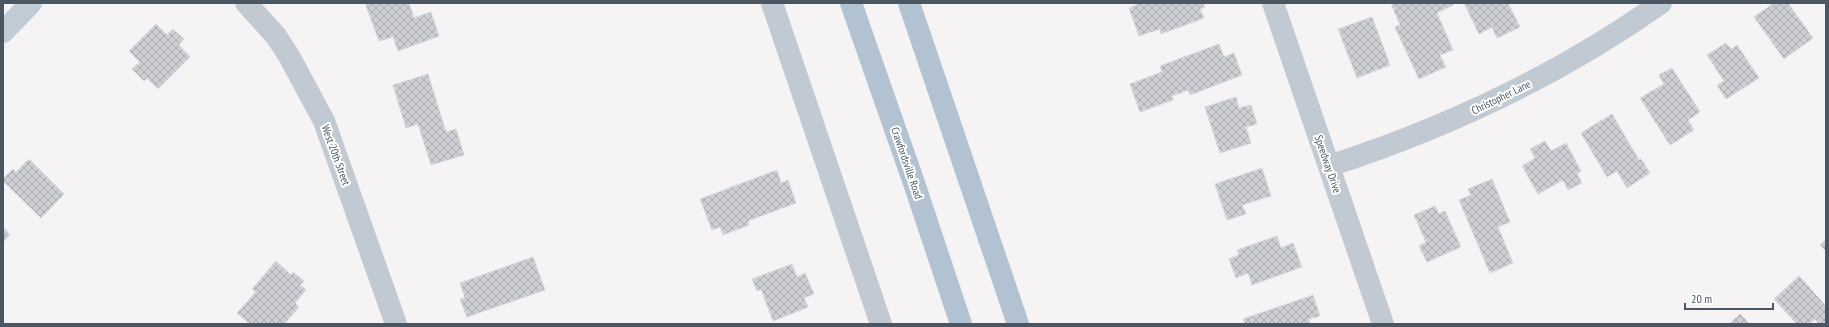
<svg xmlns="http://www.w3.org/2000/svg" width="1829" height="327" font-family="'PT Sans Narrow',sans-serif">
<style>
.building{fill:url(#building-cross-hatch);stroke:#d7d9de}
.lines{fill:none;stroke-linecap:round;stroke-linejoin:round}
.street{stroke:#c1cad2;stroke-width:22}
.secondary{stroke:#c1cbd6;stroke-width:22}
.primary{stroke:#b3c2d1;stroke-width:22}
.labels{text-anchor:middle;stroke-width:4;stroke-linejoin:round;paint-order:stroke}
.street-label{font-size:11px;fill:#4a5661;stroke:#fff}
</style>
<defs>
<pattern id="building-cross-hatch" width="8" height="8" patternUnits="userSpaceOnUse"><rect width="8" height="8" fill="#cdcfd5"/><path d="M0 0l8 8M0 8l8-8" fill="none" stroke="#a8abb0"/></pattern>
</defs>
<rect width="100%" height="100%" fill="#f5f3f3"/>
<path class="building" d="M365,3H409L414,18L431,12L439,36L398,51L393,37L379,41Z
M1141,3H1203L1205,7L1200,9L1204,18L1161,34L1160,29L1139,36L1129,8Z
M1391,3H1452L1453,5L1437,13L1453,50L1440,55L1446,67L1419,79L1395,27L1400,25Z
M1464,3H1508L1520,27L1497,38L1492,27L1479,34Z
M1774,3H1788L1813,38L1784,59L1754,17Z
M1372,17L1390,65L1357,78L1338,29Z
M156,24L167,35L173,29L184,39L179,45L190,57L158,89L147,78L144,81L132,69L140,62L129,51Z
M1726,43L1731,49L1737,45L1759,78L1726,99L1717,85L1724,81L1707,55Z
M1219,44L1224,57L1234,53L1242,75L1190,95L1188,90L1172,96L1173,100L1140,112L1130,84L1162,72L1160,66Z
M1672,68L1700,112L1688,120L1694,130L1670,145L1640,98L1664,84L1659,75Z
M428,74L446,132L456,129L464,155L431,165L418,124L406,128L393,85Z
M1236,97L1239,108L1251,105L1257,124L1246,127L1251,143L1220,153L1205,107Z
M1612,114L1639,160L1641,159L1650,173L1627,188L1617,171L1607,177L1581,133Z
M1545,141L1551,151L1566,143L1581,171L1577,174L1582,183L1568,190L1563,180L1538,194L1522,166L1535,158L1530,149Z
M29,159L64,194L41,218L3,181V179L13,169L16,172Z
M1262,168L1271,196L1242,205L1246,214L1227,220L1215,184Z
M777,170L781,183L788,180L796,203L748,221L749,225L723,235L720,227L712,230L700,199Z
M1492,179L1510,222L1498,227L1513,263L1490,273L1459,200L1471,195L1468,189Z
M1435,206L1439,214L1445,211L1461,247L1427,262L1419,246L1426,242L1414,215Z
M3,227L10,235L3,242Z
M1277,236L1281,248L1293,243L1302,267L1252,285L1248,273L1236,278L1229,259L1239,255L1237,250Z
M1826,239V251L1820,245Z
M533,257L545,290L467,317L460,299L465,298L460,283Z
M276,261L291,275L293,272L304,281L300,285L306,290L295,303L299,307L284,324H250L237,313L256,292L252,289Z
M792,264L797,277L805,273L814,294L804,298L808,307L773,321L761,289L757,291L752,279Z
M1799,276L1826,306V324H1819L1815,319L1809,324H1797L1774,299Z
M1313,295L1320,316L1309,319L1310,324H1245L1243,319Z
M1740,314L1750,324H1729Z"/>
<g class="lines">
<path class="street" d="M246,3L276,36L289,56L324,121L396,324
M772,3L881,324
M1273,3L1383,324
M1329,166C1447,128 1559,75 1661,3"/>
<path class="secondary" d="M3,32L31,3"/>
<path class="primary" d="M851,3L914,183L961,324
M909,3L1018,324"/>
</g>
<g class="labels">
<g class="street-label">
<text transform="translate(1501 97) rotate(-26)" y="4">Christopher Lane</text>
<text transform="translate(336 155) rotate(70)" y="4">West 20th Street</text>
<text transform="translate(907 163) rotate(71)" y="4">Crawfordsville Road</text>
<text transform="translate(1328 164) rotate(71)" y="4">Speedway Drive</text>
</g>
</g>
<rect width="1829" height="327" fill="none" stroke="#4a5661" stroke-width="8"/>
<path d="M1685 303v6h88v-6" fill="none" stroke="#4a5661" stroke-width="2"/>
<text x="1691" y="303" font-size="12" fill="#4a5661" stroke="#ffffff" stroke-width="3" paint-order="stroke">20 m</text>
</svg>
